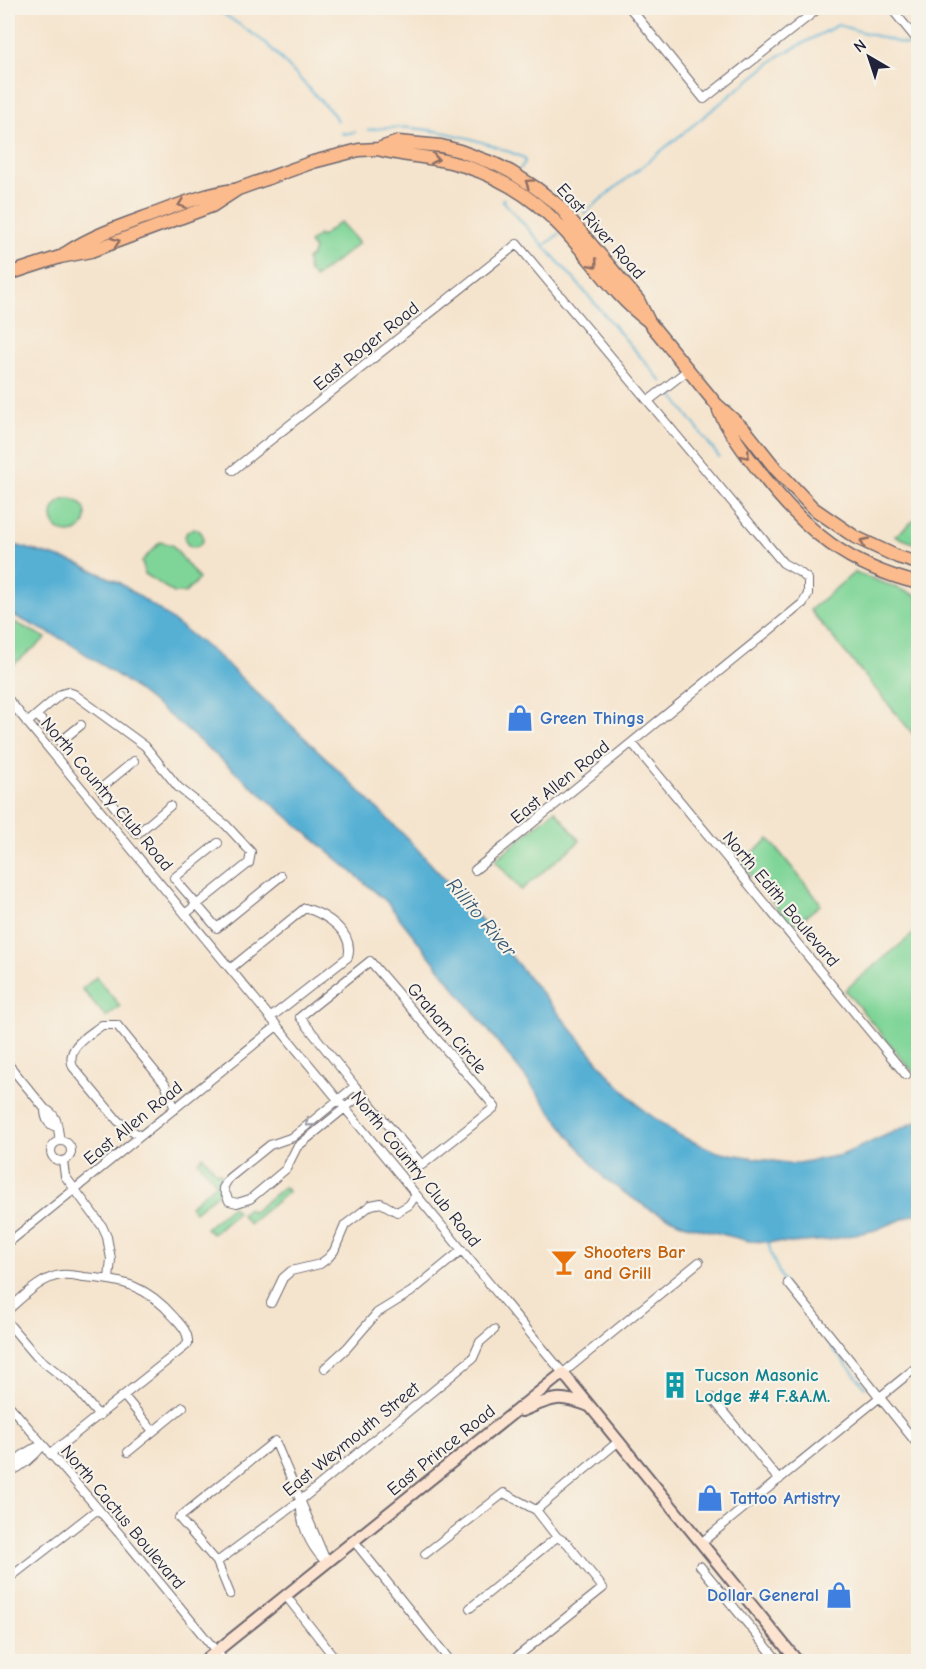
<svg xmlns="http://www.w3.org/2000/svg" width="926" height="1669" font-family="'Comic Neue',sans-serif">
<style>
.green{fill:#7fd598;stroke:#507c6a;stroke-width:1.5}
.water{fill:#56b0d4;stroke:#3c6988;stroke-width:1.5}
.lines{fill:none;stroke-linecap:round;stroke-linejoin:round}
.stream{stroke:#56b0d4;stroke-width:2}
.minor-casing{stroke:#6c666e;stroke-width:10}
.secondary-casing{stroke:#6c666e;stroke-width:14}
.primary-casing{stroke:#6c666e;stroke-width:15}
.minor{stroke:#fff;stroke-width:8}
.secondary{stroke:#fde4d1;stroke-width:10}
.primary{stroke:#fbbb8d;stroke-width:12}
.oneway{stroke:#8e6e64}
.oneway2{stroke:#9c9ca7}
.labels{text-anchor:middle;stroke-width:4.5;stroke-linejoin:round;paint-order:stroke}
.street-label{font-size:18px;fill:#22223b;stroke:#f7f3e8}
.shop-label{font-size:18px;font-weight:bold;fill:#366cbe;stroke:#f7f3e8;text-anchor:start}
.food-label{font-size:18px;font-weight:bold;fill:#c56008;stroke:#f7f3e8;text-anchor:start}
.culture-label{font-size:18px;font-weight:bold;fill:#0d838f;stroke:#f7f3e8;text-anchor:start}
.water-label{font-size:20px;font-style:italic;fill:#345471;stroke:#f7f3e8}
</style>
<rect width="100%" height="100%" fill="#f7f3e8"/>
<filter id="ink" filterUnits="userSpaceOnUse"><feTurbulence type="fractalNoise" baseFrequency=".0167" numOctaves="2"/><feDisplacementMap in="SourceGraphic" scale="12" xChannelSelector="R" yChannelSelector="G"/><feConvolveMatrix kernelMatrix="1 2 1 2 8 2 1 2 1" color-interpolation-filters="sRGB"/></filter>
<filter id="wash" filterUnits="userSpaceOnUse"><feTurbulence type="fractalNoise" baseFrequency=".008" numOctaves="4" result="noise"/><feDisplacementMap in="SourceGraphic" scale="24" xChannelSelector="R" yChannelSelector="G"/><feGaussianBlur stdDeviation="1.35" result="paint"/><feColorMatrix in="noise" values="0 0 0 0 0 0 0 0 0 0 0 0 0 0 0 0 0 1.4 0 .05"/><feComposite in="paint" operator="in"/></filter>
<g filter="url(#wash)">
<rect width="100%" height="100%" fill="#f5e4cd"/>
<path class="green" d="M340,222L359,243L315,278L308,270L307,259L312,255L314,249L309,243L319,235L321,237Z
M52 516a17 17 0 1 1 34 0a17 17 0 1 1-34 0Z
M918,517V545L895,536Z
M185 538a9 9 0 1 1 18 0a9 9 0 1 1-18 0Z
M160,542L172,545L199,579L185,593H174L145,574L142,561Z
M855,572L918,596V740L810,610Z
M8,619L46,638L8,669Z
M555,810L580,841L521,890L495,860Z
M769,839L819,901L820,905L797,923L788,922L741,862Z
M918,930V1078L845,990Z
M96,977L120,1006L106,1017L82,989Z
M203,1156L217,1173L219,1172L222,1175L219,1192L195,1212L190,1206L216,1183L198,1161Z
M284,1187L288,1192L249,1224L241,1214L248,1208L253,1212Z
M232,1206L237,1212L212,1234L206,1228Z"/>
<path class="water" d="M8,543L77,563L118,582L158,609L219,657L326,758L408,839L472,909L611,1077L642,1109L678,1135L717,1152L793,1164L842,1155L918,1121V1213L875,1230L829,1240L791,1243L749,1241L686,1225L651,1210L623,1192L603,1177L568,1134L526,1078L387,902L176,721L124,680L66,641L8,613Z"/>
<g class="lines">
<path class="stream" d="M215,8L266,43L334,115L337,121
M368,130C417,121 479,138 524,158L525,162L520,169
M342,132L343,134L355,132
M504,199L502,200L573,278L662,382
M584,213L779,56L838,25L918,48
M545,245L559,234
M670,392L719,457
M768,1241C777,1291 833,1347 865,1387"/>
</g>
</g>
<g filter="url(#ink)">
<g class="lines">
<defs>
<path id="minor" d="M630,8L704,99L819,8
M891,8L918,41
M648,401L688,370
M233,470L517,244L783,563L799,572L808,579V594L803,603L475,870
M8,699L563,1373L699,1262
M37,715L60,742L81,725
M27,723L61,694L68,692L74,694L145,746L178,787L226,825L251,852L249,863L185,914
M632,743L906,1075
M134,761L100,789L137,834L170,806
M218,843L174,878L217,928L281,876
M370,961L495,1107L422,1165L355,1086L300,1017Z
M230,969L305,908C325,914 355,932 348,957L270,1018
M8,1064L45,1109C59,1115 57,1127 60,1141
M355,1086L293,1137L270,1145L229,1178L223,1188L229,1201L237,1203L250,1199L286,1169L297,1147L362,1094
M45,1109C45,1118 47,1125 57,1127
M140,1136L118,1121L73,1067C65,1047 88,1036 102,1025H117L165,1084L175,1109
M51 1151a10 10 0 1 1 20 0a10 10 0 1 1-20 0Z
M63,1161L65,1176L102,1226L107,1237L111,1259L109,1279
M8,1243L277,1026
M788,1283L918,1445
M271,1303L283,1278L291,1271L320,1264L328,1258L334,1251L345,1225L371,1205L381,1203L397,1212L409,1205L416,1195
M8,1310C23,1297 40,1278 61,1275C69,1274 77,1276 84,1277C124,1280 147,1286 174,1317C181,1325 189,1332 188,1344L50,1454
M8,1323L36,1356L74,1386L99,1416
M325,1368L347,1348L377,1313L411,1292L462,1250
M124,1396L153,1431
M712,1398L779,1480
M8,1404L129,1545L225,1662
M43,1445C34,1457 21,1467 8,1473C14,1460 28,1449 43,1445Z
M128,1452L183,1407
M301,1505C300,1524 310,1545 323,1559
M354,1541L451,1662
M702,1542L918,1366
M425,1554L504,1493L536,1510L619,1441
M217,1562L230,1594
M327,1563L275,1441L179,1518L217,1562L301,1500L473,1358L480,1342L494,1330
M700,1566L779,1662
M8,1579L98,1509
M286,1596L338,1662
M470,1608L557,1537
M513,1660L603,1588L567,1543L557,1537L536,1510
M911,1662L918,1656"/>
<path id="secondary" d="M522,1411C553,1398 557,1394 589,1406
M203,1662L563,1373L798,1662"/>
<path id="primary" d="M378,149C402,156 426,156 450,162C492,172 531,195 560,226C590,256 613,295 647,320
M66,253C93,235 124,225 154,214C181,204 206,194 234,190
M8,274L60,257L91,251L212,206L238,189L313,162L359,150L378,149L398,142L441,146L460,151L495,164L511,172L536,188L559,206L638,300L649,322L716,404L745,430L776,469L813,508L855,537L898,557L918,563
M719,411C731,435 746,455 763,476C806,531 848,566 918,583"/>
</defs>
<use href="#minor" class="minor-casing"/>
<use href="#secondary" class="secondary-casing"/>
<use href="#primary" class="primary-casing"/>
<use href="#minor" class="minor"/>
<use href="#secondary" class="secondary"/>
<use href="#primary" class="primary"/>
</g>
<defs><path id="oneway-chevron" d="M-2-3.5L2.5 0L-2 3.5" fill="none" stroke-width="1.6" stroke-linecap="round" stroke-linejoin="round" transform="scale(1.5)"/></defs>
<g class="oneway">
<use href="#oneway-chevron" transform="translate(435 159) rotate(10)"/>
<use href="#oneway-chevron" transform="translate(529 183) rotate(-146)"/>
<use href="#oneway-chevron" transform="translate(182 204) rotate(160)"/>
<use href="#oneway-chevron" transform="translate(116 242) rotate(-20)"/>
<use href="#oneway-chevron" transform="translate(594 264) rotate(50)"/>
<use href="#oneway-chevron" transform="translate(746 455) rotate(52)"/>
<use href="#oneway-chevron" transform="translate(864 542) rotate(-154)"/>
</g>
<use class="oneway2" href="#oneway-chevron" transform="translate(309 1123) rotate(141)"/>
</g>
<defs>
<symbol id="shop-bare" viewBox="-9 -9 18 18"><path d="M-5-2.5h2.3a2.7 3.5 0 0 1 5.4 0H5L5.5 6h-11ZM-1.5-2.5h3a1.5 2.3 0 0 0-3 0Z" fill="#3f7fe0" stroke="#f7f3e8" stroke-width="2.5" paint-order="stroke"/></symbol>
<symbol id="bar-bare" viewBox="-9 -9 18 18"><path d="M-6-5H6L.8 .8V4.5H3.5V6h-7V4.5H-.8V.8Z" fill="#e8710a" stroke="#f7f3e8" stroke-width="2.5" paint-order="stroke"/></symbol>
<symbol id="building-bare" viewBox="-9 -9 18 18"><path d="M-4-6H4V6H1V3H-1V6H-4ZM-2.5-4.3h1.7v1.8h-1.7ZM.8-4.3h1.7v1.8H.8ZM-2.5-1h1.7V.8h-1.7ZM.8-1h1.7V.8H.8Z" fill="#0f9aa8" stroke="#f7f3e8" stroke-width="2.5" paint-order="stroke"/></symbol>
</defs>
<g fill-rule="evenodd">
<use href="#shop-bare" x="501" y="699" width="38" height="38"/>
<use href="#bar-bare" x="545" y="1243" width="38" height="38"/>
<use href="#building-bare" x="656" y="1366" width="38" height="38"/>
<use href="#shop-bare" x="691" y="1479" width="38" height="38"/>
<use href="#shop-bare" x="820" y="1576" width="38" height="38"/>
</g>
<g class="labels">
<g class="street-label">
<text transform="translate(601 231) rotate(48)" y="6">East River Road</text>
<text transform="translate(366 346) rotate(-39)" y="6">East Roger Road</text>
<text transform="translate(560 782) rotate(-39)" y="6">East Allen Road</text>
<text transform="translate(107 794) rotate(50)" y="6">North Country Club Road</text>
<text transform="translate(781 899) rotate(50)" y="6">North Edith Boulevard</text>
<text transform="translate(447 1028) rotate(50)" y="6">Graham Circle</text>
<text transform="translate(133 1123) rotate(-39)" y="6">East Allen Road</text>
<text transform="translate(416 1169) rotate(51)" y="6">North Country Club Road</text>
<text transform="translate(351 1439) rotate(-39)" y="6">East Weymouth Street</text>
<text transform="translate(441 1450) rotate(-39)" y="6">East Prince Road</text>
<text transform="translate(123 1517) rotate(50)" y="6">North Cactus Boulevard</text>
</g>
<g class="shop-label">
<text x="540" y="724">Green Things</text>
<text x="730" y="1504">Tattoo Artistry</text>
<text x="819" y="1601" text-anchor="end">Dollar General</text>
</g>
<g class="food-label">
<text x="584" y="1258">Shooters Bar<tspan x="584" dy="21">and Grill</tspan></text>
</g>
<g class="culture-label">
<text x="695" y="1381">Tucson Masonic<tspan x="695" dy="21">Lodge #4 F.&amp;A.M.</tspan></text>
</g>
<g class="water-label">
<text transform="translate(482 917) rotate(50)" y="7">Rillito River</text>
</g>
</g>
<rect width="926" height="1669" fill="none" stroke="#f7f3e8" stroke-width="30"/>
<g transform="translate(869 57) rotate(321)" stroke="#f7f3e8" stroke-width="4.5" paint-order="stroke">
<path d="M0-4.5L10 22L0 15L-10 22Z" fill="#22223b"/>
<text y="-9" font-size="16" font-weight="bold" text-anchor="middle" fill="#22223b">N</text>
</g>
</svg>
